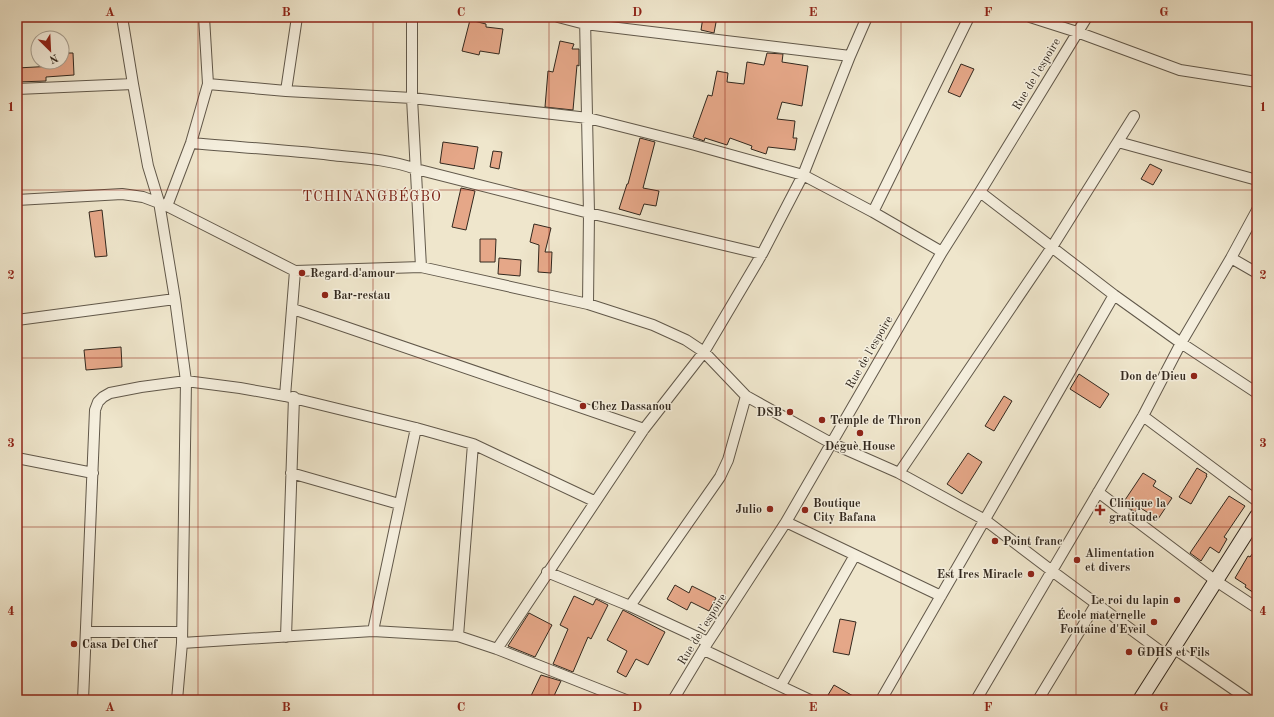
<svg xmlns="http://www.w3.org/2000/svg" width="1274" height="717" font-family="'Old Standard TT',serif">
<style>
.building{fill:#e5a788;stroke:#32281e}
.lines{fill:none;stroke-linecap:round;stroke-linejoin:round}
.street-casing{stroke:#61584a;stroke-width:12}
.secondary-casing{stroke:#32281e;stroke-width:16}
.street{stroke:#f5efde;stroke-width:10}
.secondary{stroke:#f5efde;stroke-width:14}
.grid{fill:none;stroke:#8f2418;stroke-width:1;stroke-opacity:0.55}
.poi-dot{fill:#8f2418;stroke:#f5efde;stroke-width:1.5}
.labels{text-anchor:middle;stroke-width:3;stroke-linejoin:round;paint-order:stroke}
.street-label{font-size:12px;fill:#32281e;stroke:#f5efde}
.poi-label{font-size:12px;font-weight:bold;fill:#32281e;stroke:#f5efde;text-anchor:start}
.quarter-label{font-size:14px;letter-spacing:1px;fill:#7a1f14;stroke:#f5efde}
.neatline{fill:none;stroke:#8f2418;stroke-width:1.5}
.grid-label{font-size:13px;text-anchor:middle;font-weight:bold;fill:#8f2418}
</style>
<rect width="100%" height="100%" fill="#efe6cc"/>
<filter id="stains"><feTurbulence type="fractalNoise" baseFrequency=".005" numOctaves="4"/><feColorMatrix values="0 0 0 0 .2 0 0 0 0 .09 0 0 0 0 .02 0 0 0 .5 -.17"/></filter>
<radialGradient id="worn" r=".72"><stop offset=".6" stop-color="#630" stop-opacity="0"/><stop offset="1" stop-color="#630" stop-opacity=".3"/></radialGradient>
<path class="building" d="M703,17H717L714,33L701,30Z
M470,20L486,24V27L503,29L499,54L480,51L479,55L462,51Z
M560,41L574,44L572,49H579V66L577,65L573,110L545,107L548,71L553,72Z
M62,53H73L74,75L46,77V81L17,82V68L54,66V62H62Z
M767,53L783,54L782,62L808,66L802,106L782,102L777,119L795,121L793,138H797L795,150L768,147L766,154L751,149L752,146L730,138L727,145L705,138L704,141L693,137L708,95L712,96L717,71L728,73L727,82L744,84L747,62L764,65Z
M961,64L974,69L960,97L948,92Z
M640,138L655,142L643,188L659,191L656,206L644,204L640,215L619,209L627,184H628Z
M443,142L478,147L474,169L440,163Z
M493,151L502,152L499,169L490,167Z
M1150,164L1162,170L1153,185L1141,179Z
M461,188L475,191L466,230L452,227Z
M102,210L107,256L95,257L89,212Z
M534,224L551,228L545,252H552L551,273L538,272L539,245L530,242Z
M480,239H496L495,262H480Z
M499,258L521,260L520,276L498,274Z
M121,347L122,367L86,370L84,350Z
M1079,374L1109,394L1100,408L1070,389Z
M1004,396L1012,401L994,431L985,426Z
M968,453L982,462L962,494L947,484Z
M1197,468L1207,474L1206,476H1207L1191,504L1179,497Z
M1143,473L1156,481L1153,486L1172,498L1158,519L1139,507L1135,512L1123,503Z
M1229,496L1245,506L1224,537L1227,539L1219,553L1210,547L1201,561L1190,553Z
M1257,547V595L1245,587L1246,585L1235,578L1248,556L1250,557Z
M675,585L689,593L692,586L716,598L709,611L691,602L687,610L667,599Z
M574,596L593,605L596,599L608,605L591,639L588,637L573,672L553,664L568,629L560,625Z
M623,610L665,632L648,665L636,659L626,677L617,672L627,651L607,640Z
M529,613L552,625L535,657L508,646Z
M840,619L856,622L849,655L833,652Z
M541,675L561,681L552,700H529Z
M834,685L860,700H837L828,695Z"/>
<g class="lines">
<defs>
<path id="street" d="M122,17L133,84L148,166L159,202L175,299L186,381L182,643L177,700
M412,17V98L421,267
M558,17L585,24L850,56
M1030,17L1077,32L1180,70L1257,82
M585,18L589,213L588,304
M208,84L286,91L412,98L588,118L695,145L803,175L873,212L942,252
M17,89L133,84
M286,91L297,17
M1118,142L1257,180
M191,143C237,147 284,150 331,155C360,158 388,159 416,169L589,213L762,254
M980,192L1114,295L1181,343L1257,393
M17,200L122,194L143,197L167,206L295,271L421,267L588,304L653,325L686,340L704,352L746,396L831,443L899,473L985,520L1052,571L1167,656
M167,206L191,143L208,84L204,17
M873,212L969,17
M1231,258L1257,273
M293,309L644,429
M17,320L175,299
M285,396L295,271
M1143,416L1257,501
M17,458L93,473
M291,473L399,504
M899,473L1052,247L1134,116
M1098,492L1216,581L1257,608
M786,522L941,596
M547,572L630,606L708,642
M630,606L720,477L728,460L746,396
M373,631L416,428
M86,632H181
M458,636L473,444
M286,637L294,397
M182,643L373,631L458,636L497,649L626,700
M1172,647L1249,700
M497,649L644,429L704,352L762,254L803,175L850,56L867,17
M704,650L810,700
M781,685L855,555
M83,700L95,410L98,402L103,397L110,393L141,387L186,381L240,388L285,396L416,428L473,444L594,501
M673,700L708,642L786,522L942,252L980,192L1087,17
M881,700L1114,295
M976,700L1143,416L1181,343L1231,258L1257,210
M1038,700L1096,604"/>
<path id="secondary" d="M1140,700L1257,516"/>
</defs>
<use href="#street" class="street-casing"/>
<use href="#secondary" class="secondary-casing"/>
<use href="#street" class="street"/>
<use href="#secondary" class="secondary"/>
</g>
<path class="grid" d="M198,17V700M373,17V700M549,17V700M725,17V700M901,17V700M1076,17V700M17,190H1257M17,358H1257M17,527H1257"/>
<g class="poi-dot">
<circle cx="302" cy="273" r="4"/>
<circle cx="325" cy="295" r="4"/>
<circle cx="1194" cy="376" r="4"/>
<circle cx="583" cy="406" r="4"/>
<circle cx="790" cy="412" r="4"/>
<circle cx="822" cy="420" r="4"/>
<circle cx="860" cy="433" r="4"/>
<circle cx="770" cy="509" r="4"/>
<circle cx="805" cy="510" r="4"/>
<path d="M1098 504h4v4h4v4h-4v4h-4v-4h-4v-4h4z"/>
<circle cx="995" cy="541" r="4"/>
<circle cx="1077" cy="560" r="4"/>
<circle cx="1031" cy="574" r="4"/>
<circle cx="1177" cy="600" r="4"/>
<circle cx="1154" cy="622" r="4"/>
<circle cx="74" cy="644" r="4"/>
<circle cx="1129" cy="652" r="4"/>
</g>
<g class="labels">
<g class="street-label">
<text transform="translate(1036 74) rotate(-59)" y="4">Rue de l'espoire</text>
<text transform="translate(869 352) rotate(-60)" y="4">Rue de l'espoire</text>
<text transform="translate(702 629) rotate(-58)" y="4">Rue de l'espoire</text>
</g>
<g class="poi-label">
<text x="310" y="277">Regard d'amour</text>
<text x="333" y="299">Bar-restau</text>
<text x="1186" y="380" text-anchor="end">Don de Dieu</text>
<text x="591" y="410">Chez Dassanou</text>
<text x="782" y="416" text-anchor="end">DSB</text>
<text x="830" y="424">Temple de Thron</text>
<text x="860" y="450" text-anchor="middle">Déguè House</text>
<text x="813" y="507">Boutique<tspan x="813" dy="14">City Bafana</tspan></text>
<text x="1109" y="507">Clinique la<tspan x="1109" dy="14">gratitude</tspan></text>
<text x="762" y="513" text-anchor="end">Julio</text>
<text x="1003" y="545">Point franc</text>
<text x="1085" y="557">Alimentation<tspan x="1085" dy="14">et divers</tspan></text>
<text x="1023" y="578" text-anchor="end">Est Ires Miracle</text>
<text x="1169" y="604" text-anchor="end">Le roi du lapin</text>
<text x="1146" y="619" text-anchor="end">École maternelle<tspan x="1146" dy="14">Fontaine d'Eveil</tspan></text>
<text x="82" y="648">Casa Del Chef</text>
<text x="1137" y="656">GDHS et Fils</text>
</g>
<g class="quarter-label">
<text x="372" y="201">TCHINANGBÉGBO</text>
</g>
</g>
<rect width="1274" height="717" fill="none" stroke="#efe6cc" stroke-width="44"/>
<g transform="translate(50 50) rotate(156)"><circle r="19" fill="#f5efde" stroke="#a79f91"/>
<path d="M0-3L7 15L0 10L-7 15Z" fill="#8f2418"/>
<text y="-6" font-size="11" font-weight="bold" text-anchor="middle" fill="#32281e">N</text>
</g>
<rect x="22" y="22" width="1230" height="673" class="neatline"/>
<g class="grid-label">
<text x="110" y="16">A</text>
<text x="286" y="16">B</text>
<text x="461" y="16">C</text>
<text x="637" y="16">D</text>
<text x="813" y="16">E</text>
<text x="988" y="16">F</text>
<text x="1164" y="16">G</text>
<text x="11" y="111">1</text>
<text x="1263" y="111">1</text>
<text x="11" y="279">2</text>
<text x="1263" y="279">2</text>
<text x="11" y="447">3</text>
<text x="1263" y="447">3</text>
<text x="11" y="615">4</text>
<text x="1263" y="615">4</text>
<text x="110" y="711">A</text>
<text x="286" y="711">B</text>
<text x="461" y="711">C</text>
<text x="637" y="711">D</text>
<text x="813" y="711">E</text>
<text x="988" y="711">F</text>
<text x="1164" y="711">G</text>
</g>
<rect width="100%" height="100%" filter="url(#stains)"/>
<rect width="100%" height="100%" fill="url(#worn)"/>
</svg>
